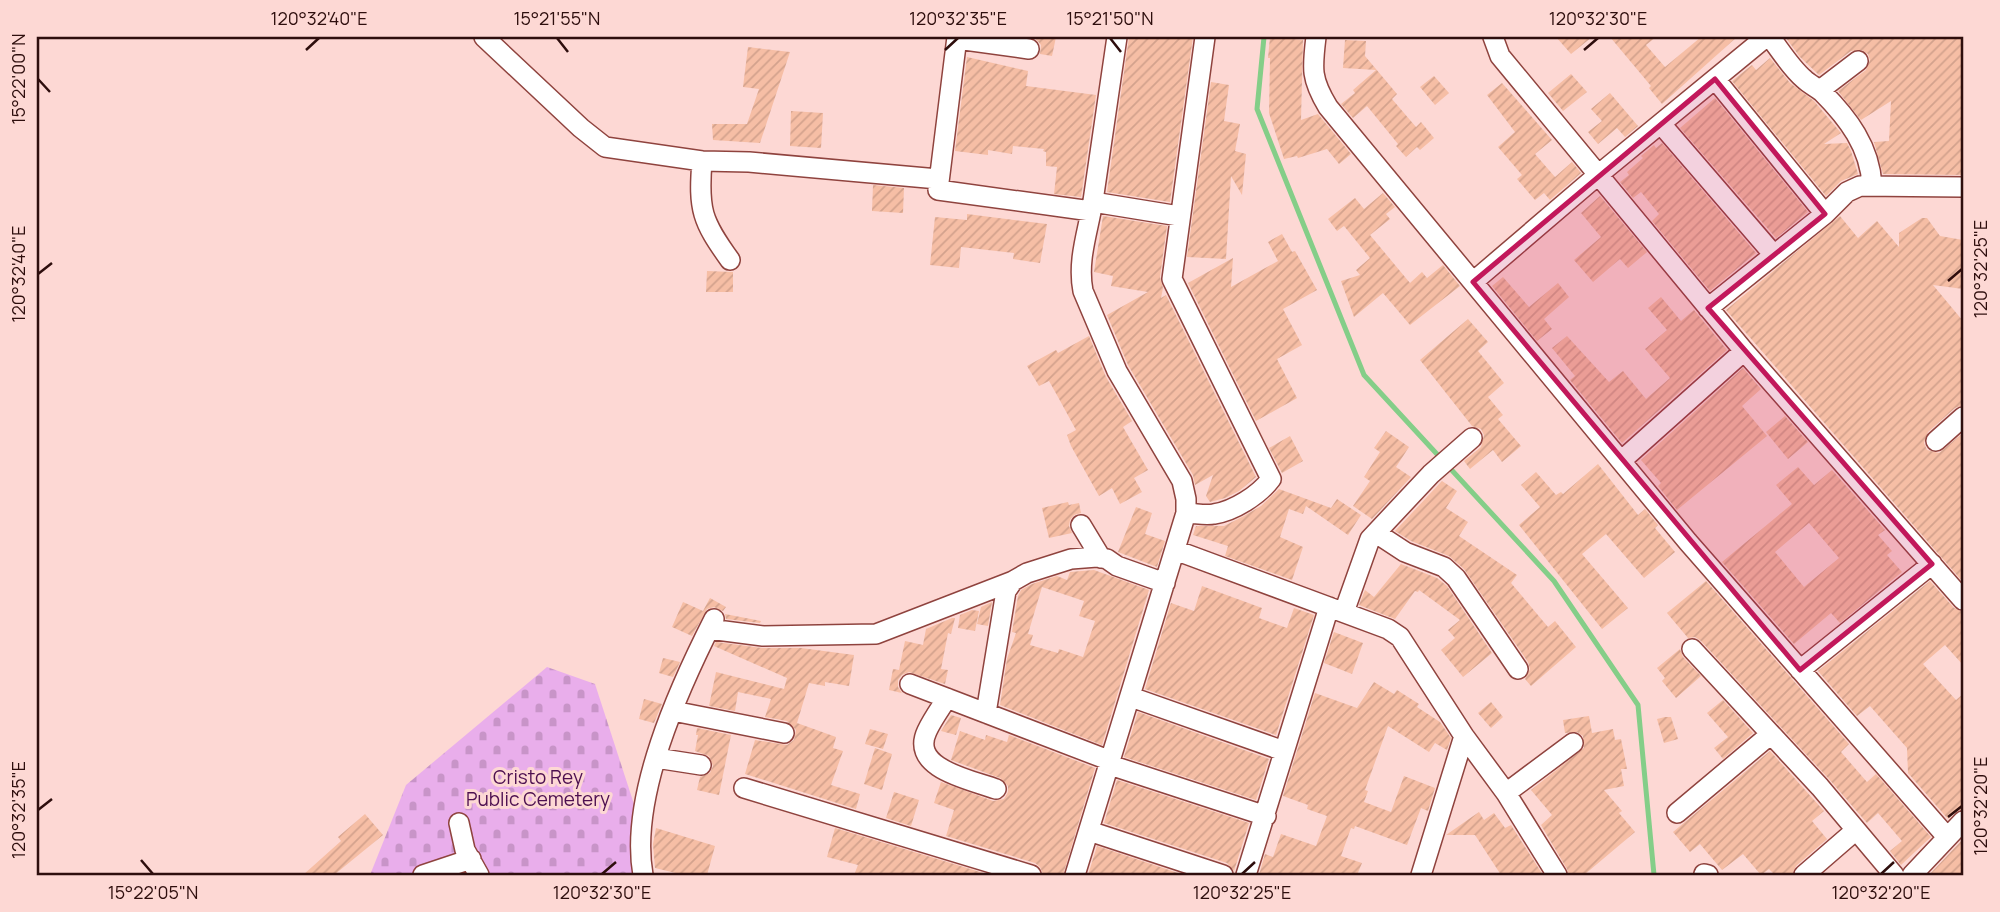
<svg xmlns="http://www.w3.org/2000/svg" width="2000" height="912" font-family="Manrope,sans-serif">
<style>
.cemetery{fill:url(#cemetery-stones)}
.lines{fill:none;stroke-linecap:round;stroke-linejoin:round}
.stream{stroke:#84ce88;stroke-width:5}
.building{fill:url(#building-hatch);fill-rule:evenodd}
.minor-casing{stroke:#8f433e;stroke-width:22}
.minor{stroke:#fff;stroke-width:19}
.marked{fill:#c2185b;fill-opacity:0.2;stroke:#c2185b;stroke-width:5;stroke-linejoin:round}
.ticks{fill:none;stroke:#2e0e0d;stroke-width:2.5}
.labels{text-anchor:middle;stroke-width:6;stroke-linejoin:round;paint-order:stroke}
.park-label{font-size:19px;fill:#4d0f50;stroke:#fdd8d4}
.neatline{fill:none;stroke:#2e0e0d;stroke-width:2.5}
.ticks-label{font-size:18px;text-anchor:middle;fill:#2e0e0d}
</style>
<defs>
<pattern id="cemetery-stones" width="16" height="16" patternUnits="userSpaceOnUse" patternTransform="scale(1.75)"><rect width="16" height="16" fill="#e9aeeb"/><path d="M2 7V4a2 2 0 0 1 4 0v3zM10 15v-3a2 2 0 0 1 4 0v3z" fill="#c894c8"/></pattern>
<pattern id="building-hatch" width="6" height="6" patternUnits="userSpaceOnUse" patternTransform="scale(1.75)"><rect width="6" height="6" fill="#f6bea5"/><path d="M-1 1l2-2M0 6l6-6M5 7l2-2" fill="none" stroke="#d3a28d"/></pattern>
</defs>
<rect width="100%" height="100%" fill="#fdd8d4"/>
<path class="cemetery" d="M547,667L595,684L644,835L652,875H370L406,785Z"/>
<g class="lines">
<path class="stream" d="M1264,37L1257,109L1364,375L1554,581L1638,705L1654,875"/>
</g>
<path class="building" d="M1034,37H1056L1052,56L1040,54L1041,45Z
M1129,37H1193L1170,202L1107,192Z
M1270,37L1303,40L1301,120L1318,114L1351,154L1339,164L1327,149L1298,158L1297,156L1284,159L1269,113L1270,58H1268Z
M1556,37H1592L1571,54Z
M1610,37H1656L1646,45L1665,67L1701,37H1737L1662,104L1649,88L1651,86Z
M1788,37H1963V175L1883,174L1874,142L1889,141L1891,101L1861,120L1838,91L1866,70L1870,60L1868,54L1862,50L1851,51L1819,75L1800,57L1786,38Z
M1345,40L1366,41L1365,56L1397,94L1392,99L1416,127L1421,122L1434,138L1420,150L1417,147L1406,157L1396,146L1398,144L1367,106L1353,118L1341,104L1355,93L1353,90L1376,70L1343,68Z
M748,47L790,52L760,143L713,140L712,124H747L759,89L743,87Z
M967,57L1028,71L1026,86L1096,95L1081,197L1054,194L1057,167L1046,166V152L1043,151L1044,149L1013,146L1012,154L988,150V155L955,151Z
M1770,58L1790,83L1814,101L1841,133L1824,144L1847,143L1851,151L1858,174L1841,181L1826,196L1732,81L1752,65L1756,70Z
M1571,74L1587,92L1563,111L1548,93Z
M1434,76L1449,93L1435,105L1420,87Z
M1211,82L1229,85L1224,121L1240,124L1235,151L1246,154L1242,195L1231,176L1226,259L1187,257Z
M1502,83L1552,140L1535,154L1555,177L1572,162L1581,173L1550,200L1544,193L1535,200L1517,179L1522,175L1498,147L1515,132L1487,95Z
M1610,93L1638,126L1625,137L1617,128L1598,144L1588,132L1602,121L1591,109Z
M1715,98L1808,212L1776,238L1680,128Z
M791,111L823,113L821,148L790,146Z
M1662,143L1756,253L1710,291L1652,221L1659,214L1641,192L1633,198L1620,182L1629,175L1627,172L1643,158L1641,156L1654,145L1656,148Z
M873,185L904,188L903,213L872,211Z
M1383,193L1395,207L1386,214L1390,219L1370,235L1410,283L1422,272L1427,278L1443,265L1460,286L1410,325L1383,293L1354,317L1341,281L1360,275L1356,270L1370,258L1344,226L1337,231L1328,219L1355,198L1364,209Z
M1600,196L1647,252L1628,268L1620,259L1593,282L1574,260L1601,237L1581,213Z
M967,214L1047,224L1040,263L1013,259L1014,253L961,247L959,268L930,265L935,217L967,220Z
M1103,216L1167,226L1160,277L1163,288L1161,298L1166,295L1256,477L1239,491L1225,498L1210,502L1206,496L1213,475L1195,485L1193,475L1128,365L1107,315L1148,292L1111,286L1113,276L1094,272Z
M1840,216L1858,238L1877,221L1899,247V233L1922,218H1927L1940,236L1963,240V289L1933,285L1963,321V405L1955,408L1928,432L1924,443L1927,450L1939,453L1963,433V582L1726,310Z
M1282,234L1292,252L1295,251L1317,290L1283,309L1302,345L1277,359L1297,398L1256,421L1188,283L1233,258L1231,287L1278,261L1268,242Z
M707,271L733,272V292H706Z
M1503,277L1529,307L1558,283L1569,297L1544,319L1552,329L1537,341L1492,286Z
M1661,297L1681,321L1694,310L1727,350L1622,443L1570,380L1575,376L1552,348L1567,336L1609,382L1623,371L1646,399L1670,378L1645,349L1667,330L1648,308Z
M1468,319L1488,342L1478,351L1504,383L1488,397L1503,415L1498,419L1521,446L1502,462L1493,450L1470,469L1464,461L1481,447L1484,435L1481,429L1472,426L1420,360Z
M1089,336L1106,377L1132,421L1123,427L1148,470L1134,478L1142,492L1120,504L1112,488L1099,496L1071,446L1067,435L1076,430L1058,397L1049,381L1039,386L1027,366L1056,350L1058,353Z
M1743,368L1761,389L1742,406L1767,436L1677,510L1658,486L1661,483L1641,460Z
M1785,416L1808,442L1788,459L1766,432Z
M1386,431L1409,447L1396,467L1411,477L1372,519L1353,506L1370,481L1364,477L1380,452L1374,448Z
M1290,436L1303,461L1282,473L1269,448Z
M1598,464L1638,515L1645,509L1658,525L1655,528L1675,552L1644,578L1606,534L1582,554L1628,608L1602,629L1519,525L1540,507L1521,485L1536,472L1556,495L1561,492L1563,494Z
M1798,467L1814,485L1832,470L1885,530L1878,535L1892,551L1887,555L1902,572L1840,623L1831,613L1794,644L1722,562L1792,504L1776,485ZM1809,523L1839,558L1804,587L1775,552Z
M1442,481L1457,491L1446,508L1468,522L1459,536L1517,575L1511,583L1548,627L1555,621L1576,647L1531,686L1525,679L1530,669L1528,662L1464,569L1449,556L1411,541L1395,531Z
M1279,489L1331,508L1337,499L1361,515L1348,535L1306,506L1303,514L1289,509L1280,537L1303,547L1292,580L1225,556L1228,546L1193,535L1196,526H1224L1244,516L1261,506Z
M1068,502L1069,505L1079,503L1081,513L1074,515L1070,520L1069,526L1072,533L1049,538L1042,508Z
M1136,507L1152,513L1145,534L1165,541L1157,567L1118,552Z
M1401,564L1437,578L1447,586L1492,653L1463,677L1441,650L1455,638L1448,630L1460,620L1419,590L1418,592L1415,591L1395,619L1359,605L1365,590L1374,597Z
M1094,570L1149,590L1102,745L1000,705L1007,659L1016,633L1012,632L1018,596L1021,590L1032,584L1057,576L1067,580L1070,572ZM1042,587L1084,601L1079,616L1095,621L1083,657L1059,649L1058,653L1030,645L1033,635L1028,634Z
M1706,581L1849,744L1841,752L1867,782L1876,774L1931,837L1901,865L1890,851L1902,841L1878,813L1867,823L1829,779L1701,641L1695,637L1688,638L1667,613Z
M1930,581L1954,608L1963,612V665L1945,645L1923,664L1956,700L1963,694V809L1955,812L1948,819L1908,773L1907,748L1870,706L1857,716L1818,671Z
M1202,586L1262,608L1259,618L1287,628L1294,608L1314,615L1276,735L1145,689L1171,603L1194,611Z
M710,598L726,607L723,611L714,607L707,609L692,636L672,627L683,602L703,611Z
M992,602L988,626L977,624L981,607Z
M972,610L979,611L975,631L958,628L960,615Z
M725,614L761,621L760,623L726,619Z
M952,618H955L951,634L948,633L941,669L948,670L945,684L909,672L902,675L898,680V687L902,693L889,690L893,669L899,670L905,641L923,645L926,629Z
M1334,632L1363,643L1352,674L1324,663Z
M716,642L762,648H801L854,655L849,686L825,682V686L809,683L797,723L836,737L833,748L843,751L831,785L860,794L856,809L745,774L755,740L787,745L794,740L796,730L787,721L765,717L771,699L738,692L735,711L709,706L716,672L784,689L787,678L714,646Z
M1680,649L1683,657L1701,676L1676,698L1662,681L1665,678L1657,668Z
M663,658L680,662L673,677L659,673Z
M1374,682L1394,694L1397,690L1419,704L1417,707L1440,722L1451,738L1447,750L1435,743L1429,752L1388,726L1365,790L1368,791L1364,802L1391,812L1404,776L1435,788L1428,811L1421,808L1407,845L1355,826L1354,829L1351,828L1341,856L1362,863L1357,875H1259L1265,854L1273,857L1281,834L1316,846L1327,816L1307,809L1308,805L1283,796L1315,693L1357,708Z
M644,699L662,704L654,723L639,719Z
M1723,700L1753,733L1723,759L1714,748L1728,737L1707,713Z
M1491,702L1503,717L1491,728L1478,713Z
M1138,712L1269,759L1256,800L1124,757Z
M951,715L961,718L956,735L941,731Z
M1589,716L1592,733L1613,729L1615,740L1621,739L1627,769H1621L1624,786L1604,790L1622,811L1619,813L1635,832L1584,875H1569L1567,869L1541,825L1552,815L1531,790L1584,748L1583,736L1577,732L1565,733L1563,720Z
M1665,717H1671L1678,739L1664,743L1657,719Z
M697,728L731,735L719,795L697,790L700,777L710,773L713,766L709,756L695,751L698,735H696Z
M870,729L888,734L883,749L865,744Z
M960,731L985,740L986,735L1007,742L1009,735L1095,768L1063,875L1043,874L1040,867L1035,863L946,836L954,810L934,803L941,782L993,801L1004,799L1008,792V786L1000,778L951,760Z
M875,748L892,754L882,790L864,784Z
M1770,751L1824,811L1812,821L1827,839L1796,866L1792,875H1775L1769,869L1761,875L1743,854L1722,870L1700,844L1690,852L1673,832Z
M1117,780L1249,823L1234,871L1227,863L1104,823Z
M894,792L919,800L911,826L886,818Z
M1479,812L1484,820L1494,813L1505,828L1511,825L1543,875H1501L1475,835H1446Z
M365,814L383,835L334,875H303L341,841L338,837Z
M656,828L715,846L707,875H684L655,868L653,844Z
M835,828L990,875H854L858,865L827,857Z
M1963,839V875H1931L1930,874Z
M1097,846L1184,875H1088Z"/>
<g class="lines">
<defs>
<path id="minor" d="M484,37L581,128L605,147L702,161L749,162L938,179
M957,37L938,190L1091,211
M1316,37C1312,69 1311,79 1328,107L1688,542L1947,837
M1493,37L1500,56L1744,351L1963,600
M1770,37C1780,50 1791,68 1804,79C1809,84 1816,87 1822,92C1848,118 1870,147 1872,185
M957,39L1029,49
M1715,79L1825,214
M1820,90L1858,61
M1661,124L1774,255
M702,161C698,210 702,221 730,260
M1093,202L1179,216
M1473,282L1598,175L1766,37
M1708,308L1825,214L1847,192L1860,186L1963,187
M1936,441L1963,417
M1621,461L1744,351
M1186,513C1195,513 1205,516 1214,514C1234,511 1259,495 1271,479L1172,279L1205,37
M1081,525L1101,558
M1376,533L1405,552L1444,567L1456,578L1518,669
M1175,550L1388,629L1400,637L1464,736L1506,793L1557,875
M1344,612L1370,539L1431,474L1472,438
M709,629L763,636L876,634L1013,581
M1692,649L1820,787L1894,875
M1800,670L1932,564
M910,684L1111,761
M1131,697L1284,751
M947,698C940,709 932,720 927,731C909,769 972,780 996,789
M673,711L784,733
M986,713L1006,591L1013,581L1027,573L1071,559L1097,557L1107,559L1117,566L1165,583
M656,758L701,765
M1110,765L1266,816
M744,788L1031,875
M1506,793L1573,743
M1677,813L1771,734
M459,823L465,850L479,875
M1089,831L1223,875
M1704,874L1708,875
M423,875L471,859
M643,875C629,797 679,688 714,619
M1075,875L1186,513V499L1182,481L1117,371L1083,291C1077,260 1088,232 1093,201C1101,147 1109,92 1117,37
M1246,875L1329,607
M1421,875L1464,736
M1804,875L1856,830
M1912,875L1963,821"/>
</defs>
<use href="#minor" class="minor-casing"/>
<use href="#minor" class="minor"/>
</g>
<path class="marked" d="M1715,79L1825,214L1708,308L1932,564L1800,670L1473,282Z"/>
<path class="ticks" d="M557,38L568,52M1110,38L1121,52M306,50L319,38M945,50L958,38M1584,50L1598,38M38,79L50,92M38,274L52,263M1948,281L1962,269M38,810L52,799M1948,817L1962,806M141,860L153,874M602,874L616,862M1242,874L1255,862M1881,874L1894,862"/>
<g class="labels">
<g class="park-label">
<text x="538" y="784">Cristo Rey<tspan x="538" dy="22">Public Cemetery</tspan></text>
</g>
</g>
<rect width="2000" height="912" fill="none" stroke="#fdd8d4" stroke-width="77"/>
<rect x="38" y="38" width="1924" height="836" class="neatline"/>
<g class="ticks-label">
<text x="319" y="25">120°32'40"E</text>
<text x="557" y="25">15°21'55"N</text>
<text x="958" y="25">120°32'35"E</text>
<text x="1110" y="25">15°21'50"N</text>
<text x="1598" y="25">120°32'30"E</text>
<text transform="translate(19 79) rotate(-90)" y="6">15°22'00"N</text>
<text transform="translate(1981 269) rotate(-90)" y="6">120°32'25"E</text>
<text transform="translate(19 274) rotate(-90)" y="6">120°32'40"E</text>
<text transform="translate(1981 806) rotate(-90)" y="6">120°32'20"E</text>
<text transform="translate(19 810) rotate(-90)" y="6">120°32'35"E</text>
<text x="153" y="899">15°22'05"N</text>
<text x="602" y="899">120°32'30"E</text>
<text x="1242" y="899">120°32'25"E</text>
<text x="1881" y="899">120°32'20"E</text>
</g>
</svg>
